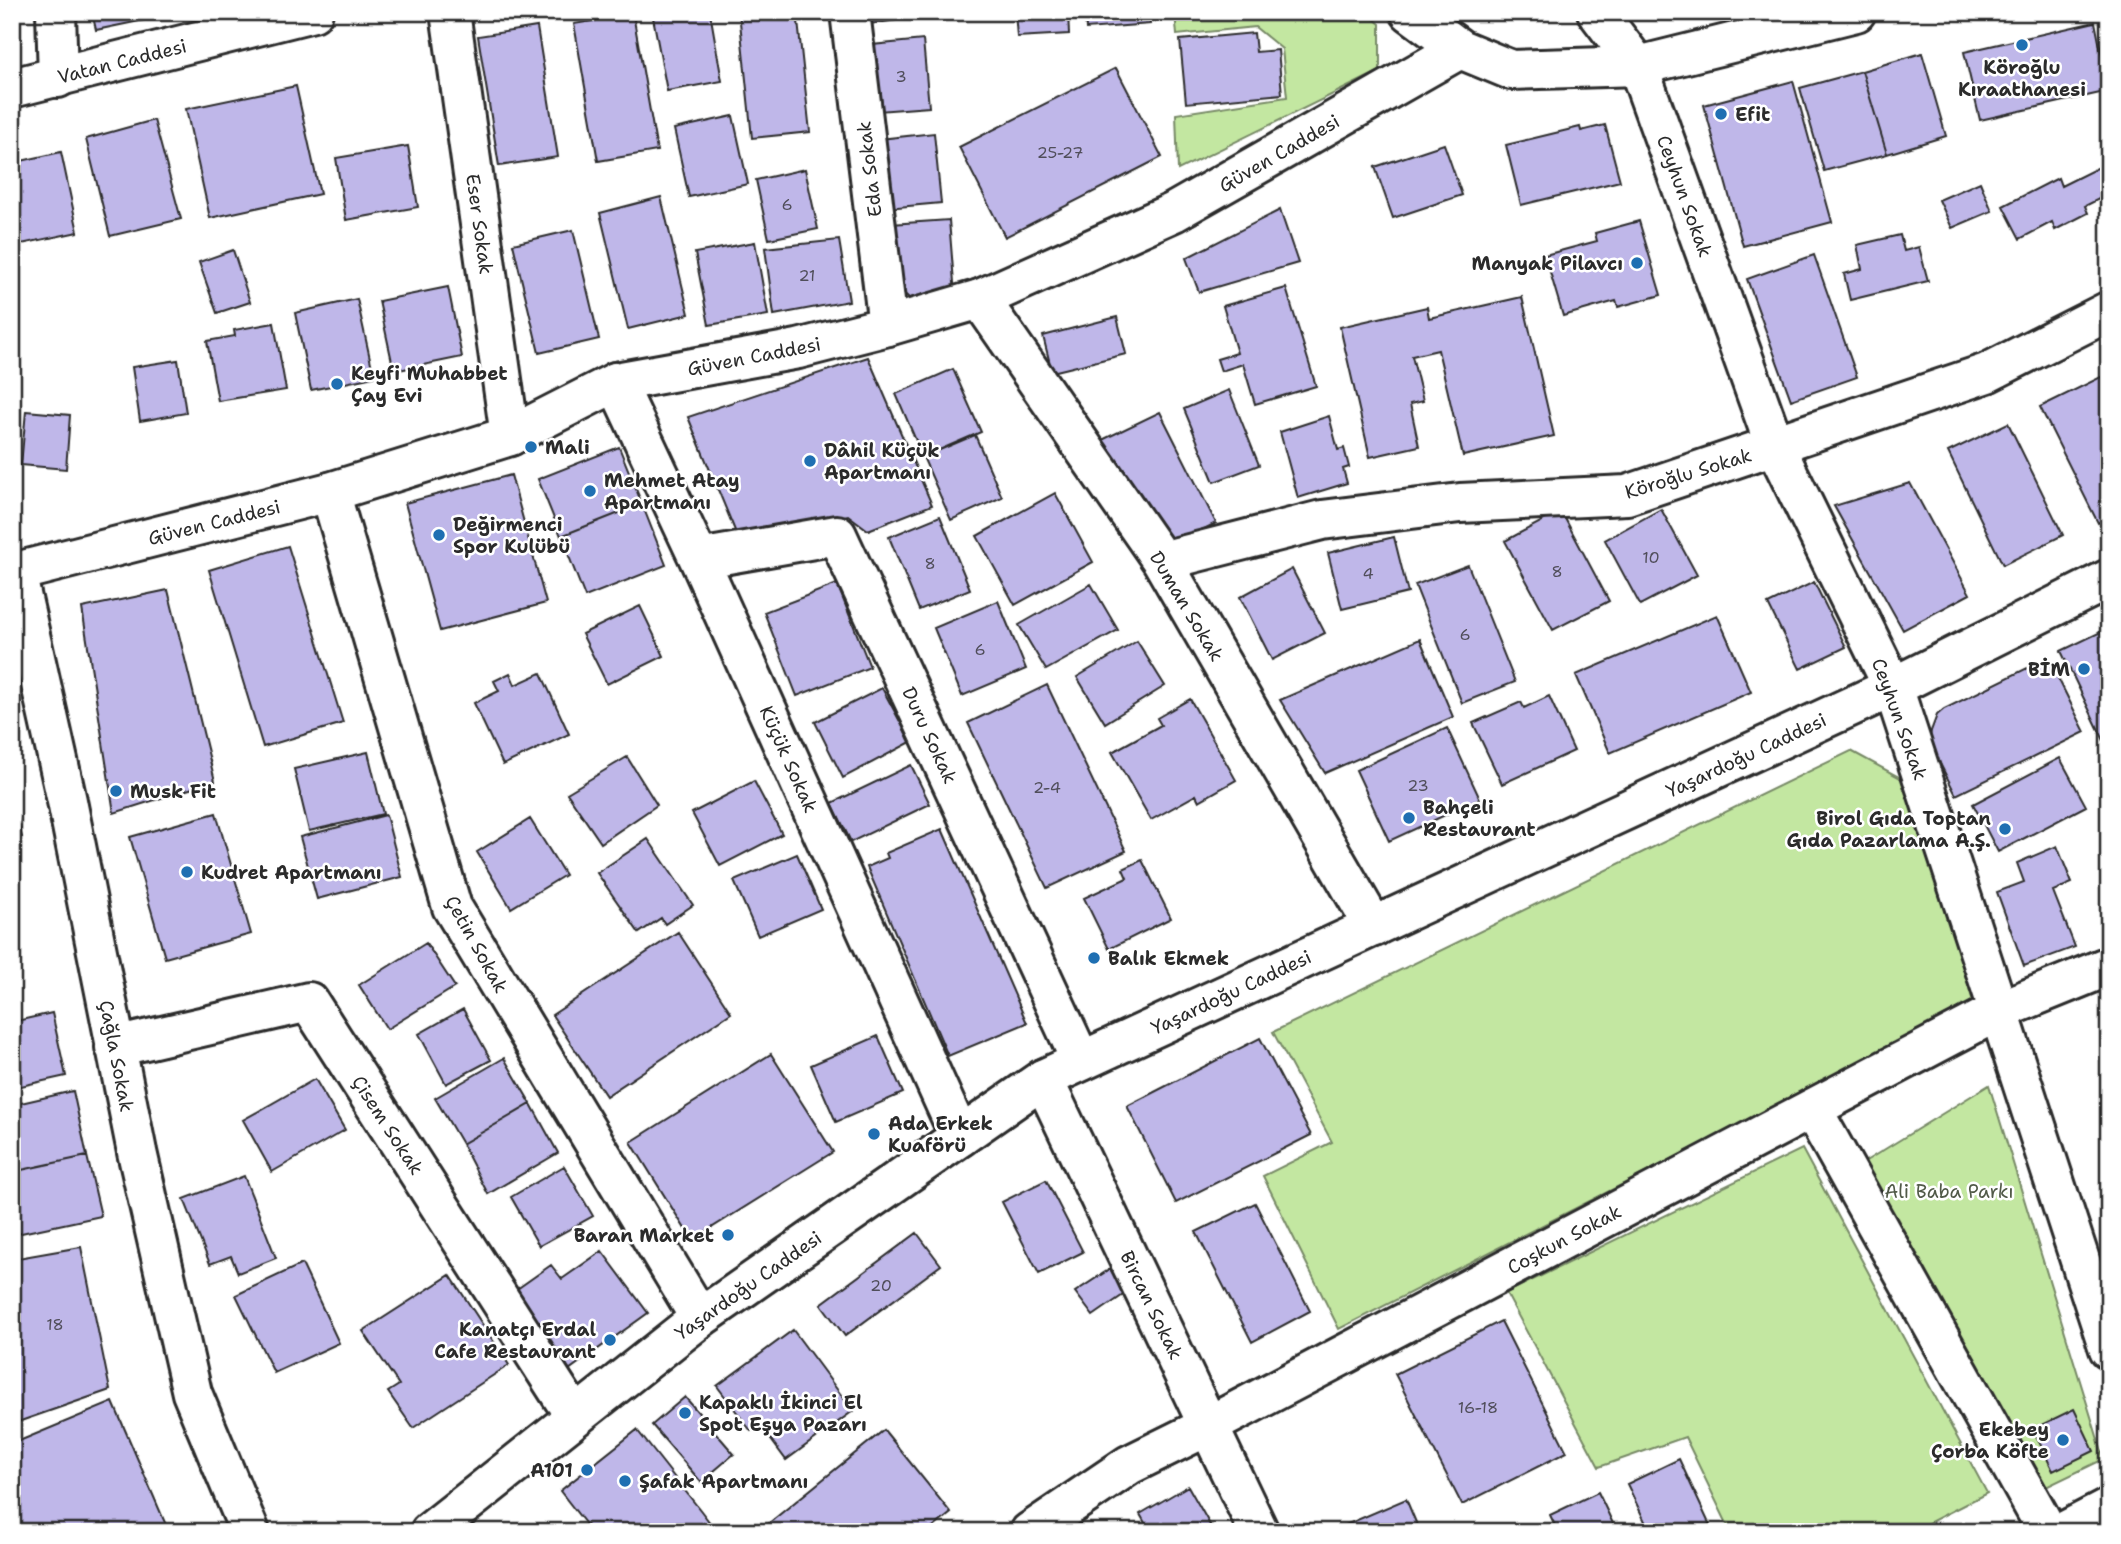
<svg xmlns="http://www.w3.org/2000/svg" width="2121" height="1544" font-family="'Shantell Sans',sans-serif">
<style>
.green{fill:#c3e7a1;stroke:#778966;stroke-width:2}
.building{fill:#bfb7e9;stroke:#2b2b2b;stroke-width:2}
.lines{fill:none;stroke-linecap:round;stroke-linejoin:round}
.minor-casing{stroke:#2b2b2b;stroke-width:44}
.tertiary-casing{stroke:#2b2b2b;stroke-width:44}
.minor{stroke:#fff;stroke-width:38}
.tertiary{stroke:#fff;stroke-width:38}
.poi-dot{fill:#1f6fb2;stroke:#fff;stroke-width:2.5}
.labels{text-anchor:middle;stroke-width:5;stroke-linejoin:round;paint-order:stroke}
.number-label{font-size:16px;fill:#504e5a}
.street-label{font-size:19px;fill:#2b2b2b;stroke:#fff}
.poi-label{font-size:19px;font-weight:bold;fill:#2b2b2b;stroke:#fff;text-anchor:start}
.park-label{font-size:19px;fill:#515a48;stroke:#fff}
</style>
<rect width="100%" height="100%" fill="#fff"/>
<filter id="ink" filterUnits="userSpaceOnUse"><feTurbulence type="fractalNoise" baseFrequency=".0143" numOctaves="2"/><feDisplacementMap in="SourceGraphic" scale="14" xChannelSelector="R" yChannelSelector="G"/><feConvolveMatrix kernelMatrix="1 2 1 2 8 2 1 2 1" color-interpolation-filters="sRGB"/></filter>
<g filter="url(#ink)">
<path class="green" d="M1175,12H1366L1380,24V71L1178,170L1176,114L1287,97L1282,49L1255,27L1177,35Z
M1851,751L1908,782L1974,1005L1339,1329L1263,1176L1332,1142L1273,1032Z
M1989,1085L2104,1459L2044,1488L1856,1167Z
M1802,1149L1987,1493L1911,1532H1731L1685,1437L1599,1467L1506,1293Z"/>
<path class="building" d="M92,12H183L96,30Z
M652,12H710L722,81L667,91Z
M739,12H797L810,132L752,138Z
M868,12H931L932,15L869,24Z
M1015,12H1068L1069,34L1017,37Z
M1085,12H1149L1150,24L1086,29Z
M633,14L657,151L598,161L574,24Z
M2095,22L2109,91L1980,120L1964,52Z
M537,27L558,157L499,166L478,36Z
M1254,33L1256,52L1278,50L1282,94L1186,103L1180,40Z
M923,40L929,107L878,111L872,45Z
M1922,53L1946,136L1887,154L1862,71Z
M1116,68L1162,157L1005,237L959,147Z
M1862,71L1887,154L1824,171L1800,88Z
M1793,81L1832,222L1743,246L1704,105Z
M296,86L320,194L210,218L186,109Z
M733,116L748,184L689,197L674,129Z
M154,120L181,219L110,236L86,139Z
M1605,125L1620,181L1521,205L1506,145L1580,127L1581,131Z
M934,133L941,203L887,208L880,139Z
M1444,144L1462,195L1393,218L1375,167Z
M408,146L418,207L346,220L336,158Z
M61,152L78,232L12,246V163Z
M2101,166L2109,182V194L2085,206L2088,213L2055,230L2052,222L2020,239L2003,206L2058,178L2061,186Z
M805,169L818,229L769,239L756,180Z
M1980,182L1992,211L1952,228L1939,200Z
M661,197L689,314L628,329L600,213Z
M1280,210L1298,263L1199,292L1186,258Z
M949,220L955,295L909,298L895,285L891,224Z
M1639,221L1661,295L1618,307L1616,301L1563,316L1545,255L1597,241L1595,233Z
M573,230L599,339L539,353L513,244Z
M1900,235L1904,251L1919,247L1928,281L1850,300L1844,274L1862,269L1857,245Z
M839,240L849,301L774,315L765,248Z
M755,242L768,315L709,325L695,253Z
M12,245L18,272L12,273Z
M233,250L250,302L217,313L199,262Z
M1814,255L1857,377L1791,400L1747,279Z
M448,287L462,357L394,371L379,301Z
M1286,288L1316,386L1255,404L1243,364L1221,371L1217,359L1237,353L1223,306Z
M1522,297L1554,436L1463,456L1438,350L1412,356L1423,401L1410,404L1419,446L1370,457L1340,327L1427,307L1429,318Z
M357,299L374,377L311,390L295,313Z
M1117,317L1126,354L1052,372L1043,336Z
M274,323L286,390L218,401L207,341L235,336L234,330Z
M868,357L932,505L868,530L848,515L738,538L688,417Z
M178,360L186,413L140,421L132,367Z
M953,369L981,432L923,457L896,394Z
M2109,373V518L2098,523L2040,407Z
M1229,390L1259,465L1214,482L1184,409Z
M26,411L70,415L66,469L21,465Z
M1160,412L1216,523L1158,552L1102,440Z
M1329,416L1338,450L1344,448L1349,467L1343,469L1347,483L1298,498L1280,432Z
M2008,423L2063,535L2003,565L1948,452Z
M975,435L1002,497L951,520L923,457Z
M619,447L642,504L561,536L538,479Z
M511,475L546,603L440,631L405,503Z
M1910,483L1970,594L1903,630L1834,506Z
M1055,493L1093,562L1015,605L977,536Z
M642,504L666,565L585,597L561,536Z
M1661,509L1697,575L1640,605L1605,540Z
M1561,511L1609,601L1553,630L1505,541Z
M940,516L970,589L919,610L889,537Z
M1394,537L1408,593L1342,609L1328,553Z
M288,546L343,723L263,747L209,570Z
M1468,565L1515,682L1462,703L1415,585Z
M1292,569L1325,633L1272,660L1240,597Z
M1814,582L1846,647L1800,669L1768,604Z
M837,584L870,667L797,696L764,612Z
M1091,584L1118,630L1046,670L1019,625Z
M168,590L215,781L114,813L82,608Z
M998,601L1026,669L962,696L934,628Z
M640,606L664,656L607,684L582,634Z
M1717,615L1751,692L1610,753L1576,675Z
M2109,628V751L2061,651Z
M1420,639L1453,717L1325,773L1280,700Z
M1137,641L1165,686L1105,723L1077,677Z
M2048,658L2085,732L1956,795L1929,742L1931,731L1937,715L1944,709Z
M510,673L515,685L541,673L569,734L503,765L474,703L499,691L494,681Z
M1047,685L1126,851L1047,888L968,723Z
M882,688L911,742L843,778L815,722Z
M1549,696L1574,751L1502,784L1473,723L1521,702L1524,708Z
M1190,699L1236,780L1199,801L1196,795L1151,820L1112,752L1161,725L1157,718Z
M1447,728L1480,799L1389,841L1356,770Z
M368,752L383,814L309,831L294,769Z
M627,757L657,805L601,843L567,793Z
M2060,758L2086,806L1998,852L1973,804Z
M911,765L930,804L851,842L832,803Z
M754,781L782,834L720,866L692,813Z
M12,797L22,837L12,839Z
M216,813L251,934L165,958L130,837Z
M386,815L402,877L317,899L300,837Z
M530,819L565,875L511,908L477,852Z
M942,829L1027,1023L948,1056L867,867L888,858L886,853Z
M648,839L693,905L665,924L661,918L639,933L597,873Z
M2057,846L2072,883L2053,891L2075,947L2024,966L1997,892L2024,882L2017,863Z
M797,854L821,909L758,936L734,881Z
M1142,860L1171,918L1109,949L1084,898L1127,878L1123,869Z
M678,932L731,1013L606,1096L552,1015Z
M426,943L455,987L387,1029L359,985Z
M463,1009L491,1060L446,1084L419,1034Z
M52,1013L66,1076L12,1088V1022Z
M878,1036L903,1093L836,1122L811,1065Z
M1260,1038L1311,1135L1176,1203L1127,1106Z
M771,1054L833,1152L692,1240L631,1142Z
M504,1058L531,1104L462,1144L435,1098Z
M315,1079L345,1130L272,1172L243,1120Z
M73,1091L87,1156L12,1172V1105Z
M531,1104L558,1153L488,1194L462,1144Z
M87,1156L101,1216L12,1235V1172Z
M564,1166L593,1216L539,1246L511,1197Z
M244,1176L276,1258L238,1273L231,1256L210,1264L184,1199Z
M1046,1180L1083,1252L1039,1274L1002,1202Z
M1255,1203L1310,1311L1252,1342L1196,1232Z
M917,1233L941,1265L845,1336L821,1304Z
M81,1247L110,1390L12,1424V1259Z
M602,1251L648,1313L566,1372L510,1294L551,1265L562,1279Z
M302,1264L339,1343L274,1373L236,1295Z
M1110,1269L1126,1293L1093,1316L1075,1292Z
M450,1275L509,1365L413,1428L388,1392L399,1385L363,1331Z
M1501,1321L1567,1452L1462,1505L1395,1374Z
M793,1330L853,1411L786,1460L760,1425L751,1431L717,1386Z
M685,1397L734,1454L701,1482L652,1425Z
M113,1402L169,1532H21L12,1512V1444Z
M2074,1409L2094,1451L2053,1471L2033,1429Z
M637,1430L701,1511L717,1532H592L560,1491Z
M884,1430L951,1513L928,1532H758Z
M1679,1459L1713,1532H1650L1627,1484Z
M1188,1486L1214,1532H1150L1140,1514Z
M1598,1492L1617,1532H1558L1550,1515Z
M1406,1499L1420,1532H1345L1343,1526Z"/>
<g class="lines">
<defs>
<path id="minor" d="M56,12L58,78
M450,12L510,436
M850,12L888,326
M1597,12L1638,66L1775,446L1893,687L2109,1349
M980,299L1162,561L1374,927
M616,382L699,559L960,1137
M330,492L452,907L700,1318
M699,559L837,535L1081,1061
M1162,561L1322,520L1460,503L1627,495L1987,373L2109,311
M16,572L67,801L137,1152L192,1393L250,1532
M115,1047L309,1002L563,1398L576,1414
M1043,1079L1259,1532
M1812,1109L2048,1532
M1030,1532L1129,1465L1210,1425L1998,1011L2109,966"/>
<path id="tertiary" d="M1410,12L1460,49L1511,70L1638,66L1856,12
M12,88L313,12
M12,573L330,492L510,436L616,382L798,349L888,326L980,299L1174,212L1460,49
M430,1532L700,1318L1043,1079L1893,687L2109,579
M2063,1532L2109,1508"/>
</defs>
<use href="#minor" class="minor-casing"/>
<use href="#tertiary" class="tertiary-casing"/>
<use href="#minor" class="minor"/>
<use href="#tertiary" class="tertiary"/>
</g>
</g>
<g class="poi-dot">
<circle cx="2022" cy="45" r="7"/>
<circle cx="1721" cy="114" r="7"/>
<circle cx="1637" cy="263" r="7"/>
<circle cx="337" cy="384" r="7"/>
<circle cx="531" cy="447" r="7"/>
<circle cx="810" cy="461" r="7"/>
<circle cx="590" cy="491" r="7"/>
<circle cx="439" cy="535" r="7"/>
<circle cx="2084" cy="669" r="7"/>
<circle cx="116" cy="791" r="7"/>
<circle cx="1409" cy="818" r="7"/>
<circle cx="2005" cy="829" r="7"/>
<circle cx="187" cy="872" r="7"/>
<circle cx="1094" cy="958" r="7"/>
<circle cx="874" cy="1134" r="7"/>
<circle cx="728" cy="1235" r="7"/>
<circle cx="610" cy="1340" r="7"/>
<circle cx="685" cy="1413" r="7"/>
<circle cx="2063" cy="1440" r="7"/>
<circle cx="587" cy="1470" r="7"/>
<circle cx="625" cy="1481" r="7"/>
</g>
<g class="labels">
<g class="number-label">
<text x="901" y="82">3</text>
<text x="1060" y="158">25-27</text>
<text x="787" y="210">6</text>
<text x="807" y="281">21</text>
<text x="1651" y="563">10</text>
<text x="930" y="569">8</text>
<text x="1557" y="577">8</text>
<text x="1368" y="579">4</text>
<text x="1465" y="640">6</text>
<text x="980" y="655">6</text>
<text x="1418" y="791">23</text>
<text x="1047" y="793">2-4</text>
<text x="881" y="1291">20</text>
<text x="55" y="1330">18</text>
<text x="1478" y="1413">16-18</text>
</g>
<g class="street-label">
<text transform="translate(122 61) rotate(-14)" y="7">Vatan Caddesi</text>
<text transform="translate(1279 153) rotate(-30)" y="7">Güven Caddesi</text>
<text transform="translate(869 169) rotate(-97)" y="7">Eda Sokak</text>
<text transform="translate(1685 196) rotate(70)" y="7">Ceyhun Sokak</text>
<text transform="translate(480 224) rotate(82)" y="7">Eser Sokak</text>
<text transform="translate(754 356) rotate(-11)" y="7">Güven Caddesi</text>
<text transform="translate(1688 473) rotate(-17)" y="7">Köroğlu Sokak</text>
<text transform="translate(214 522) rotate(-14)" y="7">Güven Caddesi</text>
<text transform="translate(1187 606) rotate(59)" y="7">Duman Sokak</text>
<text transform="translate(1900 719) rotate(70)" y="7">Ceyhun Sokak</text>
<text transform="translate(930 735) rotate(65)" y="7">Duru Sokak</text>
<text transform="translate(1746 755) rotate(-25)" y="7">Yaşardoğu Caddesi</text>
<text transform="translate(789 759) rotate(66)" y="7">Küçük Sokak</text>
<text transform="translate(477 944) rotate(61)" y="7">Çetin Sokak</text>
<text transform="translate(1231 992) rotate(-25)" y="7">Yaşardoğu Caddesi</text>
<text transform="translate(117 1056) rotate(79)" y="7">Çağla Sokak</text>
<text transform="translate(388 1125) rotate(57)" y="7">Çisem Sokak</text>
<text transform="translate(1564 1239) rotate(-28)" y="7">Coşkun Sokak</text>
<text transform="translate(748 1285) rotate(-35)" y="7">Yaşardoğu Caddesi</text>
<text transform="translate(1152 1305) rotate(64)" y="7">Bircan Sokak</text>
</g>
<g class="poi-label">
<text x="2022" y="74" text-anchor="middle">Köroğlu<tspan x="2022" dy="22">Kıraathanesi</tspan></text>
<text x="1735" y="121">Efit</text>
<text x="1623" y="270" text-anchor="end">Manyak Pilavcı</text>
<text x="351" y="380">Keyfi Muhabbet<tspan x="351" dy="22">Çay Evi</tspan></text>
<text x="545" y="454">Mali</text>
<text x="824" y="457">Dâhil Küçük<tspan x="824" dy="22">Apartmanı</tspan></text>
<text x="604" y="487">Mehmet Atay<tspan x="604" dy="22">Apartmanı</tspan></text>
<text x="453" y="531">Değirmenci<tspan x="453" dy="22">Spor Kulübü</tspan></text>
<text x="2070" y="676" text-anchor="end">BİM</text>
<text x="130" y="798">Musk Fit</text>
<text x="1423" y="814">Bahçeli<tspan x="1423" dy="22">Restaurant</tspan></text>
<text x="1991" y="825" text-anchor="end">Birol Gıda Toptan<tspan x="1991" dy="22">Gıda Pazarlama A.Ş.</tspan></text>
<text x="201" y="879">Kudret Apartmanı</text>
<text x="1108" y="965">Balık Ekmek</text>
<text x="888" y="1130">Ada Erkek<tspan x="888" dy="22">Kuaförü</tspan></text>
<text x="714" y="1242" text-anchor="end">Baran Market</text>
<text x="596" y="1336" text-anchor="end">Kanatçı Erdal<tspan x="596" dy="22">Cafe Restaurant</tspan></text>
<text x="699" y="1409">Kapaklı İkinci El<tspan x="699" dy="22">Spot Eşya Pazarı</tspan></text>
<text x="2049" y="1436" text-anchor="end">Ekebey<tspan x="2049" dy="22">Çorba Köfte</tspan></text>
<text x="573" y="1477" text-anchor="end">A101</text>
<text x="639" y="1488">Şafak Apartmanı</text>
</g>
<g class="park-label">
<text x="1949" y="1198">Ali Baba Parkı</text>
</g>
</g>
<rect width="2121" height="1544" fill="none" stroke="#fff" stroke-width="42"/>
<rect x="21" y="21" width="2079" height="1502" fill="none" stroke="#2b2b2b" stroke-width="2.5" filter="url(#ink)"/>
</svg>
